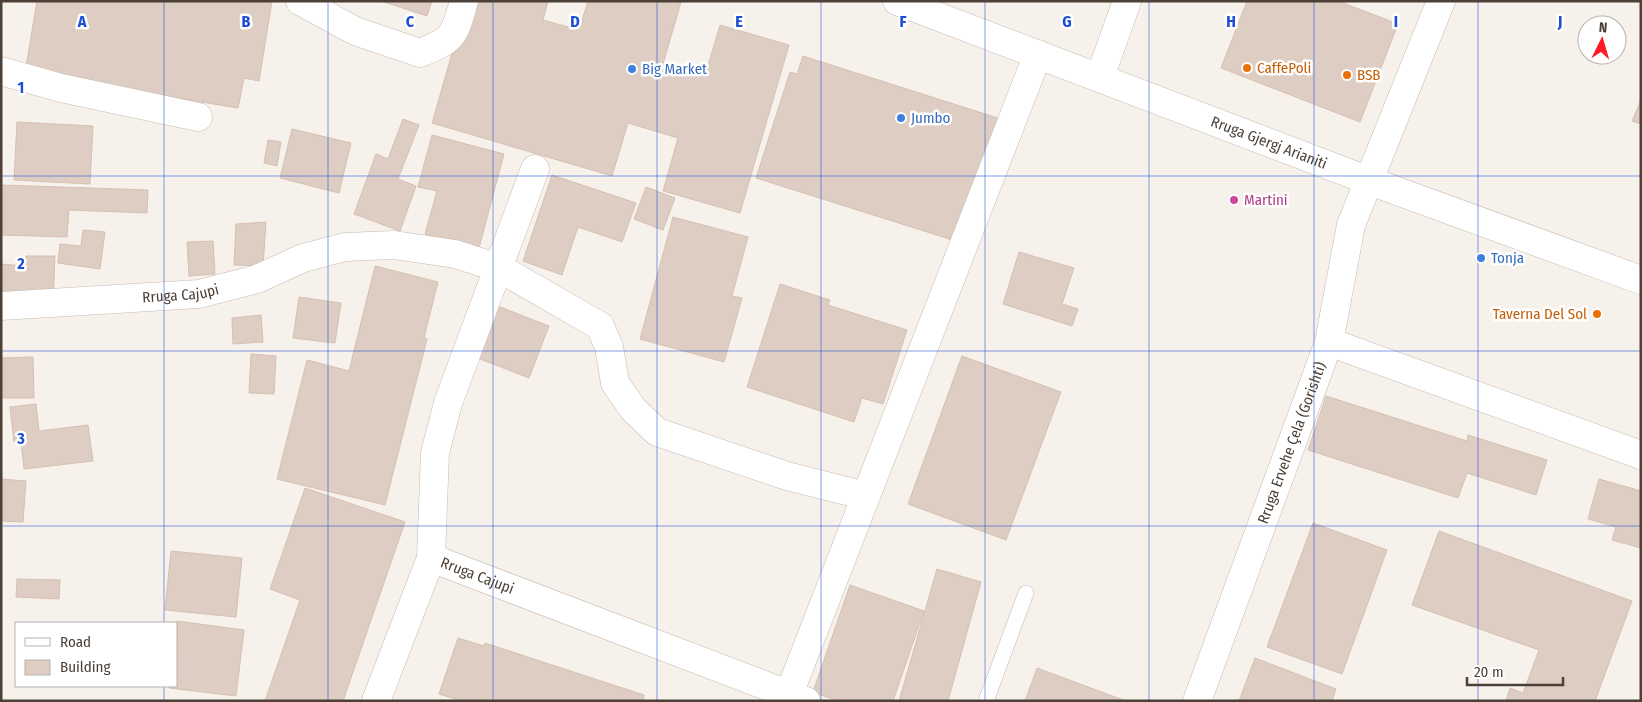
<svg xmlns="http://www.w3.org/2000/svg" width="1642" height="702" font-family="'Fira Sans Condensed',sans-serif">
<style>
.building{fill:#ddcdc2;stroke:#d6c0b1}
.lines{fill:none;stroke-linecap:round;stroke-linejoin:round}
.service-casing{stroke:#c7baaf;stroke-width:16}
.minor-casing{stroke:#c7baaf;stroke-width:29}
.service{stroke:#fff;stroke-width:15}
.minor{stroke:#fff;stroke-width:28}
.grid{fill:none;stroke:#1d4ed8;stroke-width:1;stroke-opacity:0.55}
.food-dot{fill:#e8710a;stroke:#fff;stroke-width:2}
.shop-dot{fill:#3f7fe0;stroke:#fff;stroke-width:2}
.hotel-dot{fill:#d1479c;stroke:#fff;stroke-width:2}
.labels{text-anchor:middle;stroke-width:5;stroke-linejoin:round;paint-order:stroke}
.food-label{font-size:15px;fill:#c56008;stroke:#fff;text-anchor:start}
.shop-label{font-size:15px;fill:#366cbe;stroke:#fff;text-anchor:start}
.street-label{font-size:15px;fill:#4c4037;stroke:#fff}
.hotel-label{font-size:15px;fill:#b23c85;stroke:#fff;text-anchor:start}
.grid-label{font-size:16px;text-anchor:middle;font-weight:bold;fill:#1d4ed8;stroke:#fff;stroke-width:5;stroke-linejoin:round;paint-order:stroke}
</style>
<rect width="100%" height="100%" fill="#f7f1eb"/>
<path class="building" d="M37,1H272L259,81L244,78L238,108L25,73Z
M381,1H432L427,16Z
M467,1H548L543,20L579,30L588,1L681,2L663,64L705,76L720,25L789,45L740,213L663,191L678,138L628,123L612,176L432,123Z
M1247,1H1338L1398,24L1360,122L1221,68Z
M803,56L1004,120L962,243L756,178L790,72L797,74Z
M1641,100V124L1632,121Z
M403,119L419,125L398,179L416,186L400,231L354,214L376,154L388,159Z
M17,122L93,126L90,184L14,180Z
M292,129L351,143L339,193L280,178Z
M432,135L504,154L479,248L425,234L437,191L418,187Z
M268,140L281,142L277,166L264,163Z
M552,175L636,203L622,242L578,227L562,275L523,261Z
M1,185L148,190L147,213L69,210L67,237L1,235Z
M646,187L675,198L663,230L634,219Z
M673,217L748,237L732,296L742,298L724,362L640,339Z
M266,222L263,266L234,265L236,224Z
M83,230L105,232L100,269L58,263L60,244L81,246Z
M213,241L215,274L189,276L187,242Z
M1019,252L1074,268L1062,304L1078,309L1072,326L1003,304Z
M26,256H55L53,303L1,300V264L25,266Z
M375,266L438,282L424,338L427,339L385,505L277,479L307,360L349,371Z
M780,284L830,300L828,305L907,330L883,404L862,398L854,422L747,387Z
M299,297L341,303L335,343L293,338Z
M495,305L549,326L529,378L475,357Z
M261,315L263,342L233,344L232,318Z
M251,354L276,356L274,394L249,393Z
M962,356L1061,392L1006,540L908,504Z
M33,357L34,398H1V358Z
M1326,396L1467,441L1468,435L1547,460L1536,495L1467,473L1458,498L1308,450Z
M36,404L39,431L88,425L93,461L24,469L21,441L14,442L10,407Z
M1,479L26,481L23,522L1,521Z
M1599,479L1641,491V548L1612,540L1616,527L1588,519Z
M305,488L405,522L343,701H265L300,600L270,589Z
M1313,523L1387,550L1342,674L1267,647Z
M1439,531L1632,601L1595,701H1506L1510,688L1523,693L1539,650L1412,605Z
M171,551L242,558L236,617L165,610Z
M937,569L981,582L948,701H899Z
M17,579L60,580L59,599L16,597Z
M850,585L924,611L893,701H838L813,692Z
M177,621L244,630L236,696L169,688V686H176Z
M458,638L484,646L485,643L644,695L643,701H462L439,694Z
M1255,658L1336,689L1332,701H1239Z
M1037,668L1126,701H1025Z"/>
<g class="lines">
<defs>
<path id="service" d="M986,701L1026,593"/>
<g id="minor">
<path d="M300,1L355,31L420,53C455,39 454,36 464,1"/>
<path id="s1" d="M897,1L1367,180L1641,280"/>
<path d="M1,71L61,88L198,117"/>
<path d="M1100,77L1127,1"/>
<path id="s2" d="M535,169L448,403L435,453L431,558L806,701"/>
<path id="s3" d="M1,306L199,294L257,279L303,258L345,247L394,245L455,254L499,268L600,326L609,347L615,383L633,409L657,432L787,476L866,496"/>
<path d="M1329,342L1641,455"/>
<path d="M789,694L1038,54"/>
<path d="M376,701L431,558"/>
<path id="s4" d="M1197,701L1329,342L1351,225L1441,1"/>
</g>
</defs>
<use href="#service" class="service-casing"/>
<use href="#minor" class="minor-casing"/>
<use href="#service" class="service"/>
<use href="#minor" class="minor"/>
</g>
<path class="grid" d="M164,1V623M328,1V701M493,1V701M657,1V701M821,1V701M985,1V701M1149,1V701M1314,1V701M1478,1V701M1,176H1641M1,351H1641M1,526H1641M164,686V701"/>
<g class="food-dot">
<circle cx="1247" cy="68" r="5"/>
<circle cx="1347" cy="75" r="5"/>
<circle cx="1597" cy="314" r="5"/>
</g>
<g class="shop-dot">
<circle cx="632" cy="69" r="5"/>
<circle cx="901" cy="118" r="5"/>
<circle cx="1481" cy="258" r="5"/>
</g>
<circle class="hotel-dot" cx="1234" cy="200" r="5"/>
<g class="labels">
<g class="food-label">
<text x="1257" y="73">CaffePoli</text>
<text x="1357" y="80">BSB</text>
<text x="1587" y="319" text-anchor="end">Taverna Del Sol</text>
</g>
<g class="shop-label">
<text x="642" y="74">Big Market</text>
<text x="911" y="123">Jumbo</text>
<text x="1491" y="263">Tonja</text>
</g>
<g class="street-label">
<text dy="5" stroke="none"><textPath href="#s1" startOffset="398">Rruga Gjergj Arianiti</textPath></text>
<text dy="5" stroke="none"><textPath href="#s3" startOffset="180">Rruga Cajupi</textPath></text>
<text dy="5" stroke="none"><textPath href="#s4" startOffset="275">Rruga Ervehe Çela (Gorishti)</textPath></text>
<text dy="5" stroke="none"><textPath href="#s2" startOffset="456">Rruga Cajupi</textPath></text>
</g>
<g class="hotel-label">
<text x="1244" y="205">Martini</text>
</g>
</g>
<g class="grid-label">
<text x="82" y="27">A</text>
<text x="246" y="27">B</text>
<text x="410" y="27">C</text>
<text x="575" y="27">D</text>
<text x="739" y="27">E</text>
<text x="903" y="27">F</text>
<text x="1067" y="27">G</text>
<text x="1231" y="27">H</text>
<text x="1396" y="27">I</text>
<text x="1560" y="27">J</text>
<text x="21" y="93">1</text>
<text x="21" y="269">2</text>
<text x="21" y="444">3</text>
</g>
<rect width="1642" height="702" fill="none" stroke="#4c4037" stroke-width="5"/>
<rect x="15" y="622" width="162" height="65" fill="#ffffff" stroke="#b7b3af"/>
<rect x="25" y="638" width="25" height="8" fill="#ffffff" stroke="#b7b3af"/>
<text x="60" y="647" font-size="15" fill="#4c4037">Road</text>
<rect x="25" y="660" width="25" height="15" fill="#ddcdc2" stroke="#b7b3af"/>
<text x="60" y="672" font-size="15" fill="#4c4037">Building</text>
<g transform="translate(1602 40) rotate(5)"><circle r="24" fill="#ffffff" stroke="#b7b3af"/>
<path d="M0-4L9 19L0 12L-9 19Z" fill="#ff1a25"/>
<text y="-8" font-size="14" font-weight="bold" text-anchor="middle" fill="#4c4037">N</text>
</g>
<path d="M1467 677v8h96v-8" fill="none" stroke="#4c4037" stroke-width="2.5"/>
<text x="1474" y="677" font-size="15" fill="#4c4037" stroke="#ffffff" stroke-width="4" paint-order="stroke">20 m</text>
</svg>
